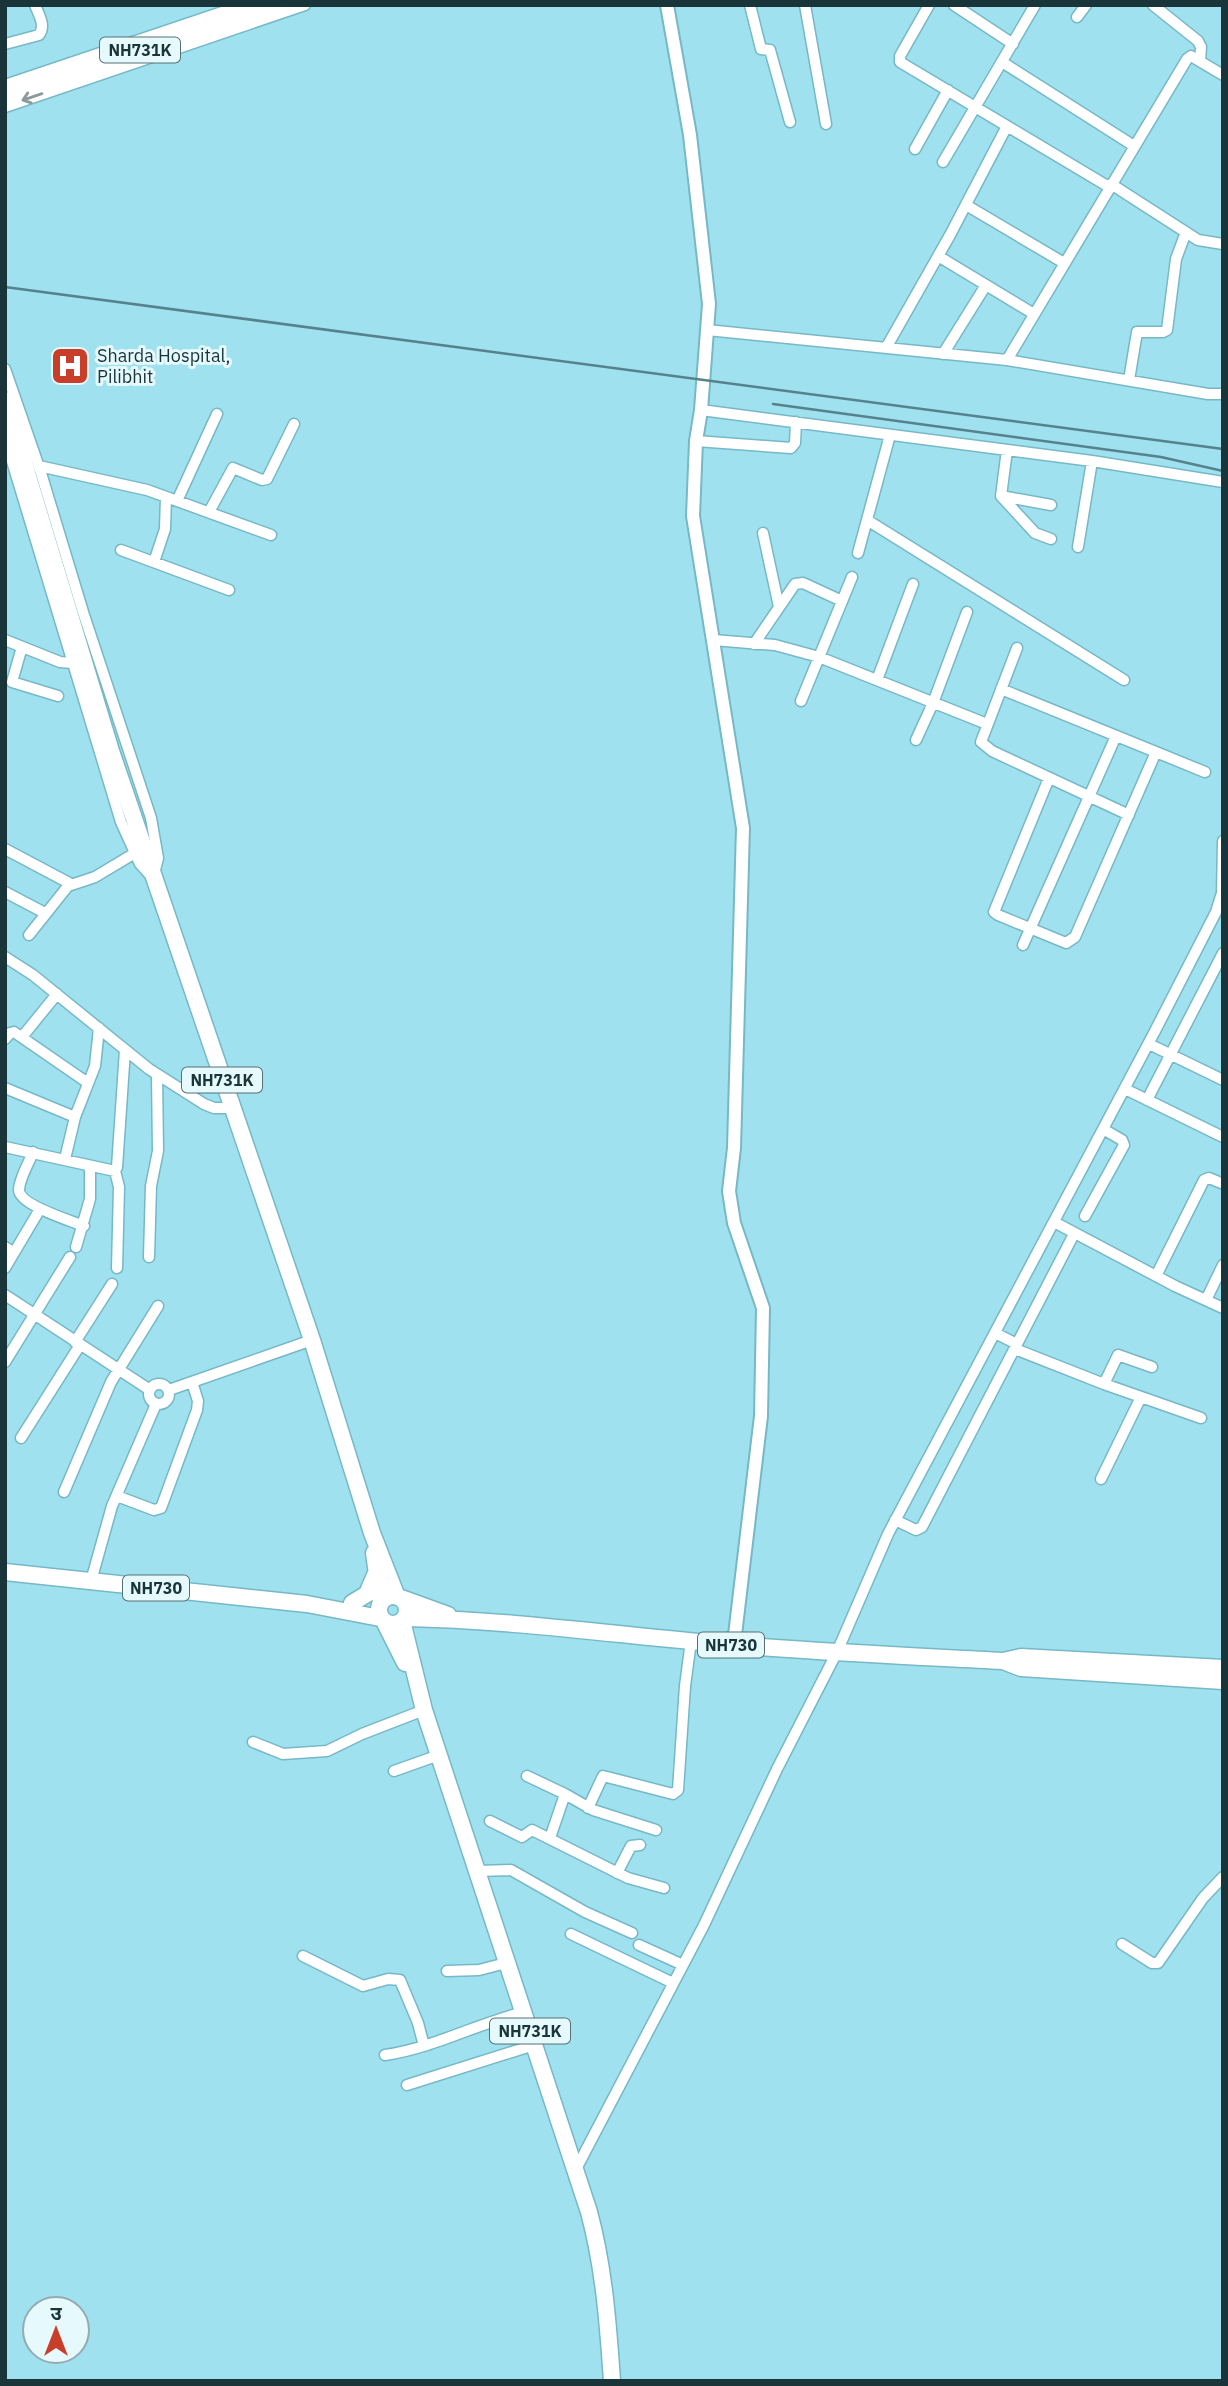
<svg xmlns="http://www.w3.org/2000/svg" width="1228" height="2386" font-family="'IBM Plex Sans','Noto Sans Devanagari',sans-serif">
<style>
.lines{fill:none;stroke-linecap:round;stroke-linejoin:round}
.minor-casing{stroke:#77b8c6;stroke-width:13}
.tertiary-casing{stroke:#77b8c6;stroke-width:16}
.trunk-casing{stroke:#77b8c6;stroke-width:19}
.minor{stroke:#fff;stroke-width:10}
.tertiary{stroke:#fff;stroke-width:12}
.trunk{stroke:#fff;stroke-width:16}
.rail{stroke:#55828c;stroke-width:2.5}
.oneway{stroke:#8c9a9c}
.labels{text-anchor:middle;stroke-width:6;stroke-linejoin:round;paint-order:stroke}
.shield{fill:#e6f9fd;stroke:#567074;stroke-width:2}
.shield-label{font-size:16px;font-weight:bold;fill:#19353a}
.poi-label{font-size:18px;fill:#19353a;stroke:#e6f9fd;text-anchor:start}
</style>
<rect width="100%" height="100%" fill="#9fe1ef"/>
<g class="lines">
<defs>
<path id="minor" d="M750,5L761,49L770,50L790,122
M805,5L826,124
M929,5L900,56V62L1109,187
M954,5L1013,44
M1153,5L1198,41L1201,47L1200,61
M1077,17L1086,5
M5,44L39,35C46,26 39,15 35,5
M1002,62L1134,146
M5,85L243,5
M5,107L305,5
M915,149L948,90
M943,162L1035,5
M1111,184L1198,240L1223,244
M966,205L1064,263
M938,256L1034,314
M707,330L1007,360L1208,394H1223
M886,348L950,235L1007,126
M943,354L986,285
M1007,360L1187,59L1191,56L1223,75
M5,369L41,473L83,612L151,818L158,858L154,874
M1129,380L1137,332H1163L1167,330L1176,259L1186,232
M701,410L1092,461L1223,482
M5,438L121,822L140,864L150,875
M696,441L791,448L795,443L796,422
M1007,450L1001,496L1035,533L1051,539
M39,466L147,490L271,535
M1001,496L1051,505
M177,501L217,414
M209,512L233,468L262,480L267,479L294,424
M867,520L1124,680
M763,533L779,607
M1078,547L1092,461
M121,550L229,590
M858,553L890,435
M154,562L165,529L166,497
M5,640L60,662L72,663
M713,640L775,645L819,657L987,724
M754,644L795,584L803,583L842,601
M22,647L12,682L58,696
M1017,648L981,742L992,751L1129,815
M877,680L913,584
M1001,689L1205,772
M801,701L852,577
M916,740L933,703L967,612
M1049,778L994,912L998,915L1066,943L1075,937L1156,752
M5,849L71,884
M5,892L45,913
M29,935L68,886L95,877L135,853
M1023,945L1116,736
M5,957L33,975L149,1069L204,1104L214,1108H232
M22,1037L57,994
M5,1039L10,1033L14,1032L88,1083
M1149,1044L1223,1080
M5,1088L75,1117
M1125,1089L1223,1137
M1147,1100L1223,953
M5,1147L115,1171L117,1167L125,1050
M33,1152C29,1163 20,1177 19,1189C17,1204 71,1221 84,1226
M65,1159L75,1117L95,1066L99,1028
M115,1171L119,1187L117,1268
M1085,1216L1124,1145L1122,1140L1103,1129
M1054,1222L1175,1286L1223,1308
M5,1247L14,1253
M76,1247L90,1199V1166
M149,1257L151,1186L158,1151L157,1075
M5,1268L40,1209
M1156,1276L1204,1180L1209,1178L1221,1183
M5,1295L150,1390
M1206,1300L1223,1265
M995,1333L1017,1344
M75,1342L112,1284
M1015,1349L1104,1384L1201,1418
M5,1362L70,1257
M149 1394a10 10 0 1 1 20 0a10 10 0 1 1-20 0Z
M1104,1384L1118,1355L1152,1367
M169,1390L312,1340
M21,1438L80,1345
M1101,1479L1141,1397
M64,1492L111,1382L158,1306
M117,1496L154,1510L161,1508L197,1410L198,1401L192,1382
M895,1520L916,1530L922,1527L1074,1234
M91,1581L112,1506L156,1404
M253,1742L283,1754L327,1751L362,1734L424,1710
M394,1771L439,1755
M527,1776L565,1794L593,1810L656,1830
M588,1808L603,1776L673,1794L678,1790L685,1686L691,1641
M490,1821L522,1837L532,1830L628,1878L664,1888
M550,1838L565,1794
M478,1871L511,1870L585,1912L632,1933
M617,1873L631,1846L640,1845
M571,1934L673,1983
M1122,1944L1152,1963H1158L1203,1898L1223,1877
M639,1945L683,1965
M303,1956L363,1986L388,1979L400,1980L418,2023L424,2046
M447,1971L479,1970L506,1963
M385,2055C433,2048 476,2024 524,2012
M407,2085L534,2045
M575,2171L704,1925L777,1769L837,1652L888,1534L1155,1031L1216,912L1222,893L1223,841"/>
<path id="tertiary" d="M667,5L690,135L709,304L701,410L696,441L693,516L743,828L734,1148L729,1191L734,1223L763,1308L761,1416L735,1635L723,1644"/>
<path id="trunk" d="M5,97L14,92L275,5
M5,400L111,751L312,1340L372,1533L397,1597
M374,1553L381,1602
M5,1572L307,1604L380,1618
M379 1610a14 14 0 1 1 28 0a14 14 0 1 1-28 0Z
M401,1598L448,1615
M352,1603L367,1594L376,1573
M405,1618C511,1620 617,1635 722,1644C816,1652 910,1656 1003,1661L1021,1657L1223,1668
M402,1621L424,1710L589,2212C604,2268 608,2323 612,2381
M385,1623L405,1663
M1003,1661L1021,1668L1223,1681"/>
</defs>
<use href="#minor" class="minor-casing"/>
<use href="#tertiary" class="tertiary-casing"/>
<use href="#trunk" class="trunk-casing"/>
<use href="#minor" class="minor"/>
<use href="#tertiary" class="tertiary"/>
<use href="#trunk" class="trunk"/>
<path class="rail" d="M5,287L1223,449
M773,404L1161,457L1223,471"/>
</g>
<defs><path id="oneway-shaft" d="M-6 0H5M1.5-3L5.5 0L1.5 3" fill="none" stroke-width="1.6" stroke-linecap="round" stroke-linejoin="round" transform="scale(1.75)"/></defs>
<use class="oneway" href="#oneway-shaft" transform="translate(32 97) rotate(161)"/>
<defs>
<symbol id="hospital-square" viewBox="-11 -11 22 22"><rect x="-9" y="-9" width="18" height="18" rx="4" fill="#c93e28" stroke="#e6f9fd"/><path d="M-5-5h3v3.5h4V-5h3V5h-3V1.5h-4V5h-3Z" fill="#fff"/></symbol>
</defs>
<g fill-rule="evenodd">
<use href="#hospital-square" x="48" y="344" width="44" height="44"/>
</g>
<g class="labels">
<g class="shield">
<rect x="100" y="37.5" width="80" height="25" rx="5"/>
<rect x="182" y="1067.5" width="80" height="25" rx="5"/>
<rect x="123" y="1575.5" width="66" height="25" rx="5"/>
<rect x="698" y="1632.5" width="66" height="25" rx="5"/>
<rect x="490" y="2018.5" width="80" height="25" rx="5"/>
</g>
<g class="shield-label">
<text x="140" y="56">NH731K</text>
<text x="222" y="1086">NH731K</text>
<text x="156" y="1594">NH730</text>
<text x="731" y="1651">NH730</text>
<text x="530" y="2037">NH731K</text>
</g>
<g class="poi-label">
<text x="97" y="362">Sharda Hospital,<tspan x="97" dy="21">Pilibhit</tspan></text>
</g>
</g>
<rect width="1228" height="2386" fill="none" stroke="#19353a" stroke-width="14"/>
<g transform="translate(56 2330)"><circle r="33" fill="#e6f9fd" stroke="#94abaf" stroke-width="2"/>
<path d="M0-5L12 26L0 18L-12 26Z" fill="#c93e28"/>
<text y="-10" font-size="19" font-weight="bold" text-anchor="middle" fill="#19353a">उ</text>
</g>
</svg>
